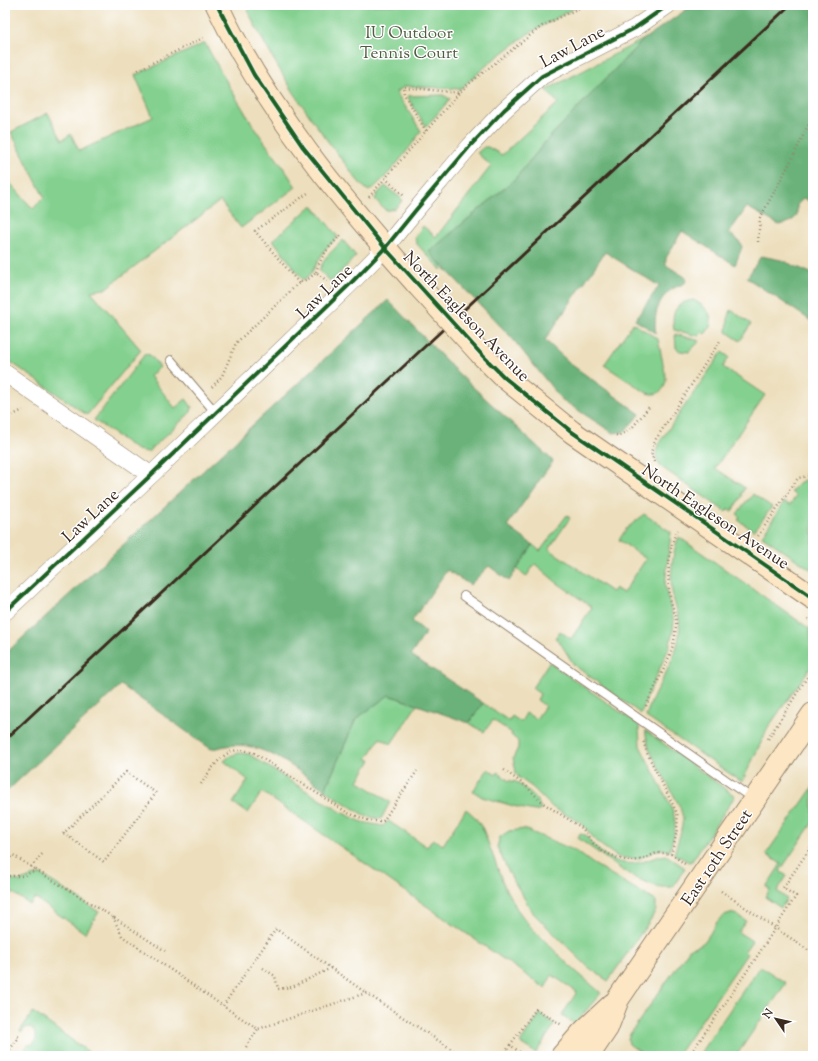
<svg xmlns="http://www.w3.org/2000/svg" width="818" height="1061" font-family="'Sorts Mill Goudy',serif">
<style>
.green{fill:#83d08f;stroke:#5f7d56}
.forest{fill:#6ab27a;stroke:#526e4c}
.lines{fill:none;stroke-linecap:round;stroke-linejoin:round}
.lane-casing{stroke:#94846e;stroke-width:10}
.street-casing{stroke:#94846e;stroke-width:18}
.secondary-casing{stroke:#94846e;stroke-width:24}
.path{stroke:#94846e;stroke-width:2.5;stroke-dasharray:1 3;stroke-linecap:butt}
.lane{stroke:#fff;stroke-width:8}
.street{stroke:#fff;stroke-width:17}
.secondary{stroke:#fce6c4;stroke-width:22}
.rail{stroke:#3b2a1e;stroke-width:3}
.secondary-bridge-casing{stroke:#94846e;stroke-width:24;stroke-linecap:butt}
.secondary-bridge{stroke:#fce6c4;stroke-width:22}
.cycleway-casing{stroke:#fff;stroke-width:6}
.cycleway{stroke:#1b5e20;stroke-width:4}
.labels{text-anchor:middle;stroke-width:3;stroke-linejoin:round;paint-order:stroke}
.park-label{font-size:17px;fill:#515c40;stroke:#fff}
.street-label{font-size:17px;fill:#3b2a1e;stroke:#fff}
</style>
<rect width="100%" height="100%" fill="#fff"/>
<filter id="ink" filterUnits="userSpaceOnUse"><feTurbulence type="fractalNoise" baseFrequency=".025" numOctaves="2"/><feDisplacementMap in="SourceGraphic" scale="8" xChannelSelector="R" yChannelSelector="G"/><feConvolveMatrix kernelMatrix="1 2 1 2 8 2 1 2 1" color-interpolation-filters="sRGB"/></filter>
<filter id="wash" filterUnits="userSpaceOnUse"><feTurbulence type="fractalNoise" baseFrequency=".012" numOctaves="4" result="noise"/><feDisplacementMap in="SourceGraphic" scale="16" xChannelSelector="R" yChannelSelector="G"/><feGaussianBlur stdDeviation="0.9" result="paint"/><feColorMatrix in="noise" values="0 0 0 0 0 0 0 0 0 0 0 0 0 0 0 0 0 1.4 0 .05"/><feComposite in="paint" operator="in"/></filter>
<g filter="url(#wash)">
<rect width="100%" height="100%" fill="#eddfbd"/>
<path class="green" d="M245,5H580L528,34L493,60L460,89L406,86L396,92L421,131C410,148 385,181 369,191C358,184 351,171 343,161C305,113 271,60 245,5Z
M644,39L547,140L514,180L429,252L443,267L441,270L416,243L415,237L423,226L436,237L491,166L477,153L484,147H488L502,155L558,103L546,90Z
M205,43C222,74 239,104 259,134C271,152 285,168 296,187L241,228L220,201L105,289L91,291L141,350L87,415L5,358V177L33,209L44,197L11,132L48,113L62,140L71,134L79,151L153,117L135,75Z
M443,95L450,99L426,127L407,96Z
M385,186L401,198L402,200C399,207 392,211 385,210L375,199L378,193Z
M310,207H314L338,237L326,248L310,275L303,280L273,240Z
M343,240L356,256L334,279L330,281L319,270L326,257Z
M693,300C708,307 718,320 705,334L702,332L699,336L674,330C671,313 675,303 693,300Z
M731,310L751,324L740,341L727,332L728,319Z
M633,323L658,339L666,378C666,390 658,397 647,393L604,365Z
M675,334L700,341L689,352L680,351L676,348Z
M722,352L729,357L723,367L765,395L715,468L745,488L741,494L742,496L732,511L728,509L726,512L660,466C655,458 655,451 659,443Z
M145,354L150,355L160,367L150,376L175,408L186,399L192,407L191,412L148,452L137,450L94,420Z
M811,478L813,483V571L762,536L784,502L790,505L796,496L791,492C797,484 801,480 811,478Z
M753,494L772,507L754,531L738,520L740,517L737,514L747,500H749Z
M644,514L671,532L665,586L674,621L673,631L669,648L648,695L641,714L574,665L559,641L555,638L560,631L571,639L592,607L556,582L535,564L526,577L517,569L533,545L540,551L567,515L570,518L549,549L612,592L615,588L623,593L646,559L619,540L626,529Z
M679,537L810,629L813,664L769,726L742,782L646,717C653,689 676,664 679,635C681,617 677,613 673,597C669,582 672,550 679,537Z
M549,662L639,725L640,746L671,806C678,823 675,834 669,851L662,849L655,851L639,859L622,858L616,856L598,843L581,823L552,807L532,787L518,777V776L515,773L516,772L513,758L518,748V741L511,735L512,733L493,720L484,732L469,723L483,703L509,721L512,716L521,722L526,713L536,719L545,706L537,700L540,694L532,688Z
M389,695L417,705L391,744L380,738L367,759L371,760L358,781L390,802L381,819L365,816L325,790L356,719Z
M645,730L735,796L692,861L689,862L674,854L681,832L683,818L680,807L649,749Z
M239,753L249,754L287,779L343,813L362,822L383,826L388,821L390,822L427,847L433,839L443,845L466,809L475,817L483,829L505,888L517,909L529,925L571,967L601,993L575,1024L562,1015L577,992L552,975L545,988L262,792L248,813L233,803L248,780L224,761L230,756Z
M488,769L496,775L498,772L509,781L510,780L513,782L515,781C524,788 538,797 541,809L535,811L524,809L482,797L473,791Z
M813,787V822L780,871L787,876L777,891L787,899L781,908L765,897L770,889L766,887L781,864L766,854Z
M524,829L576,851L592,863L656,901V910L651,919L608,981L588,967L533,913L509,873L497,847L500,837L509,831Z
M580,834L586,835C596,852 616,866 636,863C646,862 655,856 666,855L685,868L673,887H658L638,879L622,870L582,841L578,839Z
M37,875H42L99,912L85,933L35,898L30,905L5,887V878L20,881Z
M731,913L737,915L746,921L738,932L752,941L744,952L747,954L677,1056H645L629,1044L628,1040L630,1034L690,948C694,947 701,945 704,942C713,932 716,915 731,913Z
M760,966L786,983L736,1056H698Z
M33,1012L94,1056H23C23,1052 23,1049 26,1047C30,1043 28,1046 32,1044C39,1040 35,1030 30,1027L25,1028L22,1032L20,1031Z
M540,1014L555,1024L536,1053L520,1043Z"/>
<path class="forest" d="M693,5H813V204L804,198L797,205V216L790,222L779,225L747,207L729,233L739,241L742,247L735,265L682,231L666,258V265L685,277L686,280L685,283C682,285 677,286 674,288C658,297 653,316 656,333L635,320L659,286L605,252L545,340L572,365L640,414L624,432L613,433L561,399L512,338L429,252L514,180L547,140L644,39Z
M761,256L781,260L813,274V322L747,278Z
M388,300L459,374L553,461L507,526L533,545L509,581L489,566L470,585L447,570L412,621L426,632L411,655L483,703L469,723L389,695L356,719L325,790C298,771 269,745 235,745C227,745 218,748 211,749L121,685L5,793V654Z"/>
</g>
<g filter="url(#ink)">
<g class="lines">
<defs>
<path id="lane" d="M171,360L216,413
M464,596L753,799"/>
<path id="street" d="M5,373L151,475
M5,612L151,475L350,284L385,248L415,211L470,146L504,110L542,76L635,28L668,5"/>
<path id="secondary" d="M217,5C266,109 341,199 417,284
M482,355L505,378L572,432L813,598
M562,1056L583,1032L613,1004
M588,1056L607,1028L618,999L813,714"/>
</defs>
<use href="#lane" class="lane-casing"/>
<use href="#street" class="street-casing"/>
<use href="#secondary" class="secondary-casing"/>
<path class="path" d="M138,70L205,37
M426,131L404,94L403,87L459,93
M385,178L404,196
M369,197L426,131L459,93L471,82L542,26L585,5
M758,242L760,218L792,159L813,115
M316,272C322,254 329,247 342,234
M299,283L255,231L308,193
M212,387L222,376L236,343L299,283L310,278L316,272L327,281
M5,419L23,410
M616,435L619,436L632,428L649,407
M654,462L651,452L656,439L720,341H721
M758,536L798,478L813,475
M808,619L813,622
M646,706C656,682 671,661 675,635C675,630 677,624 676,620C675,612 671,604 670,596C667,579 668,544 678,530
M768,739L813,668
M504,770L527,787L543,803L582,828L593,843L602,851L618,858L629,861L639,860L657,853H664L671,854C675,841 679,827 677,813L647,753L643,740
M201,784C210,771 223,749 241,750C245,750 250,752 254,753L348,813L370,821H383L417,771
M63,834L64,833L126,772L156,793L104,862L64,833
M671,854L685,864
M5,863L13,855L36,870
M31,867L44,852
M5,876H23L36,870L113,917L165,951
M721,891L808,950
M113,917L122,936L223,1006
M263,968L275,976L278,989L292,987L331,968
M366,993L258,1029L223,1006L276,929L366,993L462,1056
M510,1045L536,1009L562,1025
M246,1047L258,1029
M499,1053L503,1055
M5,1056L19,1037L16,1035
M503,1056L510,1045L525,1056
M689,1056L754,961L796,896L783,888L813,844"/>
<use href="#lane" class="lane"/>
<use href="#street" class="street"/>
<use href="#secondary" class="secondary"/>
<path class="rail" d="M5,740L436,336L790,5"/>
<defs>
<path id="secondary-bridge" d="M417,284L482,355"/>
</defs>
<use href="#secondary-bridge" class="secondary-bridge-casing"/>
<use href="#secondary-bridge" class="secondary-bridge"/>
<defs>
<path id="cycleway" d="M217,5L254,75L303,147L385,248L482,355L505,378L572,432L813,598
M5,612L151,475L350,284L385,248L415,211L470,146L504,110L542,76L635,28L668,5"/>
</defs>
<use href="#cycleway" class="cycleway-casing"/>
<use href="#cycleway" class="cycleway"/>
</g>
</g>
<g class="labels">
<g class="park-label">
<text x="409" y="38">IU Outdoor<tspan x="409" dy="20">Tennis Court</tspan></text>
</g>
<g class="street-label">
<text transform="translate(572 46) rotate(-28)" y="6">Law Lane</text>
<text transform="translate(324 291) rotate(-44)" y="6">Law Lane</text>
<text transform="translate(467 316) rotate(46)" y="6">North Eagleson Avenue</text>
<text transform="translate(90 515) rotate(-43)" y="6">Law Lane</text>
<text transform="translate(716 516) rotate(34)" y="6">North Eagleson Avenue</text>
<text transform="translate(716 857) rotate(-56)" y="6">East 10th Street</text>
</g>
</g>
<rect width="818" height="1061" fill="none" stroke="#fff" stroke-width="20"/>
<g transform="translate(776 1019) rotate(304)" stroke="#ffffff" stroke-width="3" paint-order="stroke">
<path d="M0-3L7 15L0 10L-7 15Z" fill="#3b2a1e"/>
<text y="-6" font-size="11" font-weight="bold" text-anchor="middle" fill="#3b2a1e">N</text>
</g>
</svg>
